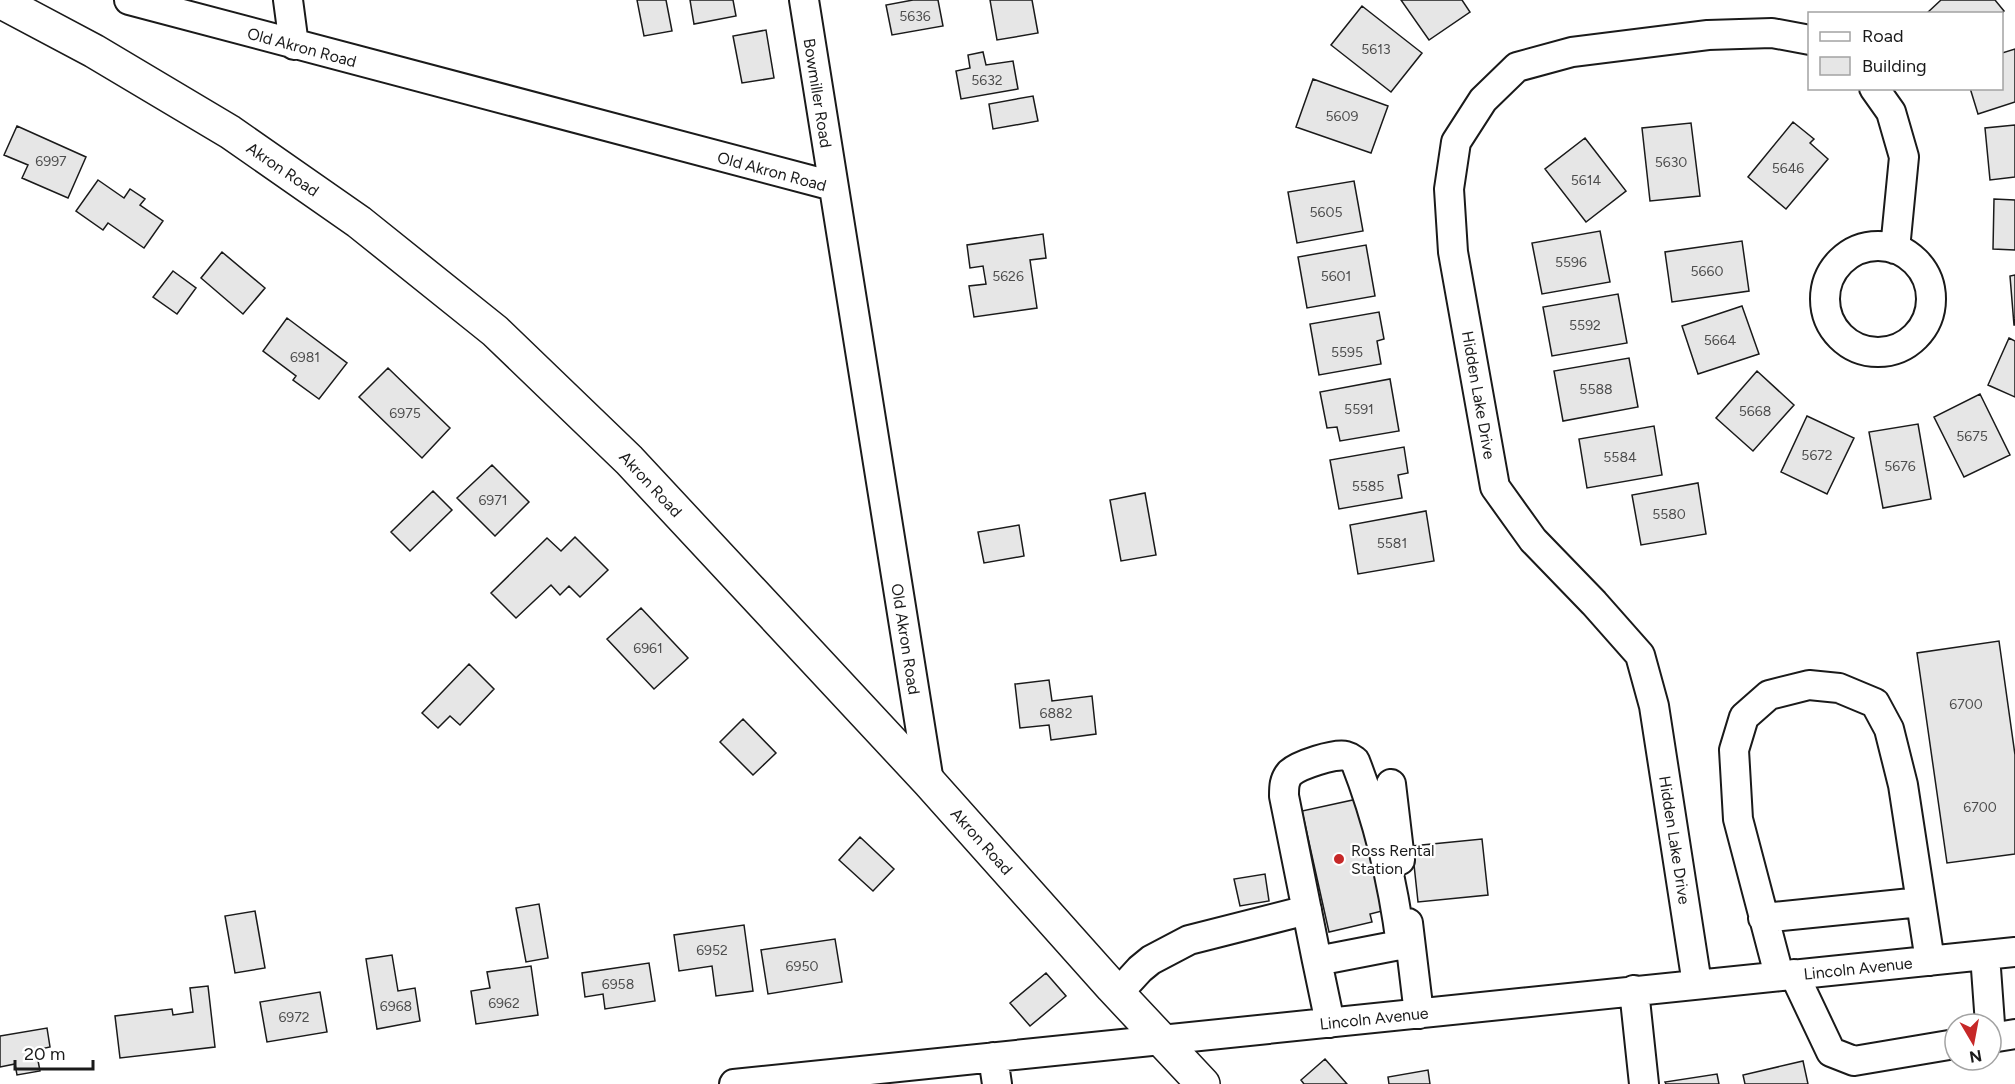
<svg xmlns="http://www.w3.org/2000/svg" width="2015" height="1084" font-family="Figtree,sans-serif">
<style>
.building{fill:#e6e6e6;stroke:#1a1a1a;stroke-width:1.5}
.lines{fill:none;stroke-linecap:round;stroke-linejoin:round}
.minor-casing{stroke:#1a1a1a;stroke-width:32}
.major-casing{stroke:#1a1a1a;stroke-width:36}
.minor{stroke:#fff;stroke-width:28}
.major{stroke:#fff;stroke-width:33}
.poi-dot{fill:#c62828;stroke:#fff;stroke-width:2}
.labels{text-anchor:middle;stroke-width:4.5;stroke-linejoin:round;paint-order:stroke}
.number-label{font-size:14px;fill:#4d4d4d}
.street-label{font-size:16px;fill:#1a1a1a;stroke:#fff}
.poi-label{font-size:16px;fill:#1a1a1a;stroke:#fff;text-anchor:start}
</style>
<rect width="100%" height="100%" fill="#fff"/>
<path class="building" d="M637,0H666L672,31L644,36Z
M690,0H733L736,16L694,24Z
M913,0H938L943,26L892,35L886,5Z
M990,0H1032L1038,33L997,40Z
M1401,0H1462L1470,12L1429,40Z
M1941,0H1995L2004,11L2001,14H1926Z
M1362,6L1422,53L1391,92L1331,45Z
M766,30L774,78L742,83L733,36Z
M2015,49V102L1978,114L1970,88H2002V53Z
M983,52L986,65L1013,61L1018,89L961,99L956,71L970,68L968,55Z
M1313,79L1388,106L1371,153L1296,127Z
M1033,96L1038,121L993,129L989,104Z
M1793,122L1814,139L1810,143L1828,159L1786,209L1748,177Z
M1691,123L1700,196L1650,201L1642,128Z
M2015,125V177L1990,180L1985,128Z
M17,126L86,157L68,198L22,178L28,165L4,155Z
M1585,138L1626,191L1586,222L1545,169Z
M98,180L124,198L130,189L145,199L140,205L163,221L144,248L108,223L103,230L76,211Z
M1354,181L1363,231L1297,243L1288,192Z
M1994,199L2015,200V250L1993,249Z
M1600,231L1610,282L1542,294L1532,243Z
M1043,234L1046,258L1030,260L1037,308L974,317L969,286L986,284L983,266L970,268L967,245Z
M1742,241L1749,291L1672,302L1665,252Z
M1366,245L1375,296L1307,308L1298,257Z
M222,252L265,288L243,314L201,278Z
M173,271L196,288L177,314L153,297Z
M2015,275V325H2014L2010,276Z
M1618,294L1627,343L1552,356L1543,307Z
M1742,306L1759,354L1698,374L1682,326Z
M1379,312L1384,339L1377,341L1381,364L1319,375L1310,324Z
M287,318L347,363L319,399L293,380L296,376L263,351Z
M2009,338L2015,341V397L1988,385Z
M1629,358L1638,407L1563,421L1554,371Z
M388,368L450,428L422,458L359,397Z
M1757,371L1794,405L1753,451L1716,418Z
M1390,379L1399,431L1340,441L1337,427L1327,428L1320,392Z
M1980,394L2010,455L1964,477L1934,417Z
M1807,416L1854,438L1827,494L1781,472Z
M1918,424L1931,499L1883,508L1869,432Z
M1654,426L1662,475L1587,488L1579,439Z
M1404,447L1408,473L1398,475L1402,498L1339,509L1330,460Z
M492,465L529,502L495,536L457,498Z
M1698,483L1706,534L1641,545L1632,495Z
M433,491L452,510L410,551L391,532Z
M1145,493L1156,555L1121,561L1110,500Z
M1426,511L1434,561L1358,574L1350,525Z
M1019,525L1024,556L984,563L978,532Z
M575,537L608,570L580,597L569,586L560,595L551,585L516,618L491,593L547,538L561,551Z
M641,608L688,658L654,689L607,639Z
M1999,641L2015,755V854L1947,863L1917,653Z
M469,664L494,689L460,725L450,716L438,728L422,713Z
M1049,680L1052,701L1092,696L1096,734L1051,740L1049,725L1020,728L1015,684Z
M743,719L776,753L753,775L720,742Z
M1362,798L1386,910L1370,914L1372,922L1329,932L1302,811Z
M860,837L894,869L873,891L839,860Z
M1482,839L1488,895L1418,902L1412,846Z
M1265,874L1269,901L1240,906L1234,879Z
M539,904L548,958L526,962L516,908Z
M255,911L265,968L235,973L225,916Z
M744,925L753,991L716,996L712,966L679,971L674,935Z
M835,939L842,982L768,994L761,950Z
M392,955L398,991L415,988L420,1021L377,1029L366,959Z
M649,963L655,1001L605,1009L603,994L585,997L582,973Z
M531,966L538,1015L476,1024L471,991L490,988L487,972Z
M1046,973L1066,996L1030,1026L1010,1003Z
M208,986L215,1047L120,1058L115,1016L172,1009L173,1015L193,1012L190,988Z
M320,992L327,1032L267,1042L260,1002Z
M47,1028L50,1047L36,1050L40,1071L17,1075L15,1064L0,1067V1036Z
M1325,1059L1347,1084H1304L1301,1080Z
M1803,1061L1808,1084H1745L1743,1075Z
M1428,1070L1430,1084H1389L1388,1077Z
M1717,1074L1719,1084H1666L1665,1082Z"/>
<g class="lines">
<defs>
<path id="minor" d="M129,0L833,186
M288,0L294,45
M804,0L929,782
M1874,88L1891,112L1904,157L1895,249
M1825 299a53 53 0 1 1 106 0a53 53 0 1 1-106 0Z
M1391,784L1400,860
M1763,918L1921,902
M1408,923L1419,1014
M1401,945C1393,882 1378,820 1355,761C1352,759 1350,757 1346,756C1335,753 1299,765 1290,773C1284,780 1284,787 1284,796L1317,961L1410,943
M1985,955L1990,1024
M1317,961L1330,1023
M1794,974L1831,1052L1854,1061L1955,1044
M1779,975L1738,819L1734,750L1744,717L1769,695L1809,685L1839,688L1875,703L1889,729L1903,785L1930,961
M1697,984L1654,706L1640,655L1594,603L1533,540L1495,487L1453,252L1449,189L1456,142L1483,100L1517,67L1572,52L1708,35L1772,33L1810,40
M1634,990L1644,1084
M1118,993L1140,969L1151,960L1189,940L1307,910
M1991,1038L2015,1034
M993,1057L997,1084
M734,1084L2015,952"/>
<path id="major" d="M0,1L94,51L230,132L359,222L495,331L629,460L929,782L1112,987L1203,1084"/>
</defs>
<use href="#minor" class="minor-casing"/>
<use href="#major" class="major-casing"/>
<use href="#minor" class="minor"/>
<use href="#major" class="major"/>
</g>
<circle class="poi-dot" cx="1339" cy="859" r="6"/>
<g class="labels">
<g class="number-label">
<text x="915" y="21">5636</text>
<text x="1376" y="54">5613</text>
<text x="987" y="85">5632</text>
<text x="1342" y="121">5609</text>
<text x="51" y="166">6997</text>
<text x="1671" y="167">5630</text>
<text x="1788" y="173">5646</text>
<text x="1586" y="185">5614</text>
<text x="1326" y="217">5605</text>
<text x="1571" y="267">5596</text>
<text x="1707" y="276">5660</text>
<text x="1008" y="281">5626</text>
<text x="1336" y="281">5601</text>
<text x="1585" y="330">5592</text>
<text x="1720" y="345">5664</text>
<text x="1347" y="357">5595</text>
<text x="305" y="362">6981</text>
<text x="1596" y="394">5588</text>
<text x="1359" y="414">5591</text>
<text x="1755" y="416">5668</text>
<text x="405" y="418">6975</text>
<text x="1972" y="441">5675</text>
<text x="1817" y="460">5672</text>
<text x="1620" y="462">5584</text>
<text x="1900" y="471">5676</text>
<text x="1368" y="491">5585</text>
<text x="493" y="505">6971</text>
<text x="1669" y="519">5580</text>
<text x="1392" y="548">5581</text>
<text x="648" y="653">6961</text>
<text x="1966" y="709">6700</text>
<text x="1056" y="718">6882</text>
<text x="1980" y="812">6700</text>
<text x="712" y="955">6952</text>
<text x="802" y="971">6950</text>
<text x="618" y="989">6958</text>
<text x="504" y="1008">6962</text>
<text x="396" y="1011">6968</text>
<text x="294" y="1022">6972</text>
</g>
<g class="street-label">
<text transform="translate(302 47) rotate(15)" y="6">Old Akron Road</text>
<text transform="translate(818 93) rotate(81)" y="6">Bowmiller Road</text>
<text transform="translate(283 169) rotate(34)" y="6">Akron Road</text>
<text transform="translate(772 171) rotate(15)" y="6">Old Akron Road</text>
<text transform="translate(1479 395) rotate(80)" y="6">Hidden Lake Drive</text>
<text transform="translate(651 484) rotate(47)" y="6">Akron Road</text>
<text transform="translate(906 639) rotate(81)" y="6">Old Akron Road</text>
<text transform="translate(1675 840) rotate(81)" y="6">Hidden Lake Drive</text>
<text transform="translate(982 841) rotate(48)" y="6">Akron Road</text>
<text transform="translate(1858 968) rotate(-6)" y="6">Lincoln Avenue</text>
<text transform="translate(1374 1018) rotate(-6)" y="6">Lincoln Avenue</text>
</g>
<g class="poi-label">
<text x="1351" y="856">Ross Rental<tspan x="1351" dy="18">Station</tspan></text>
</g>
</g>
<rect x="1808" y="12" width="195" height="78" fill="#ffffff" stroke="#a3a3a3" stroke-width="1.5"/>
<rect x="1820" y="32" width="30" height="9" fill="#ffffff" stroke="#a3a3a3" stroke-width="1.5"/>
<text x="1862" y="42" font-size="18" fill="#1a1a1a">Road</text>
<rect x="1820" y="57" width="30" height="18" fill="#e6e6e6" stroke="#a3a3a3" stroke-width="1.5"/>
<text x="1862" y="72" font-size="18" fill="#1a1a1a">Building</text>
<g transform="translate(1973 1042) rotate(170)"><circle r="28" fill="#ffffff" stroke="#a3a3a3" stroke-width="1.5"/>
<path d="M0-4.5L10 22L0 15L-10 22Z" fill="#c62828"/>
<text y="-9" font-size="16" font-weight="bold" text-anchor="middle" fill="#1a1a1a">N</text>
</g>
<path d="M15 1060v9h78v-9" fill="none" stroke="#1a1a1a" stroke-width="3"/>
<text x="24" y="1060" font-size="18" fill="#1a1a1a" stroke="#ffffff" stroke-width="4.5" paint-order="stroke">20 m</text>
</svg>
